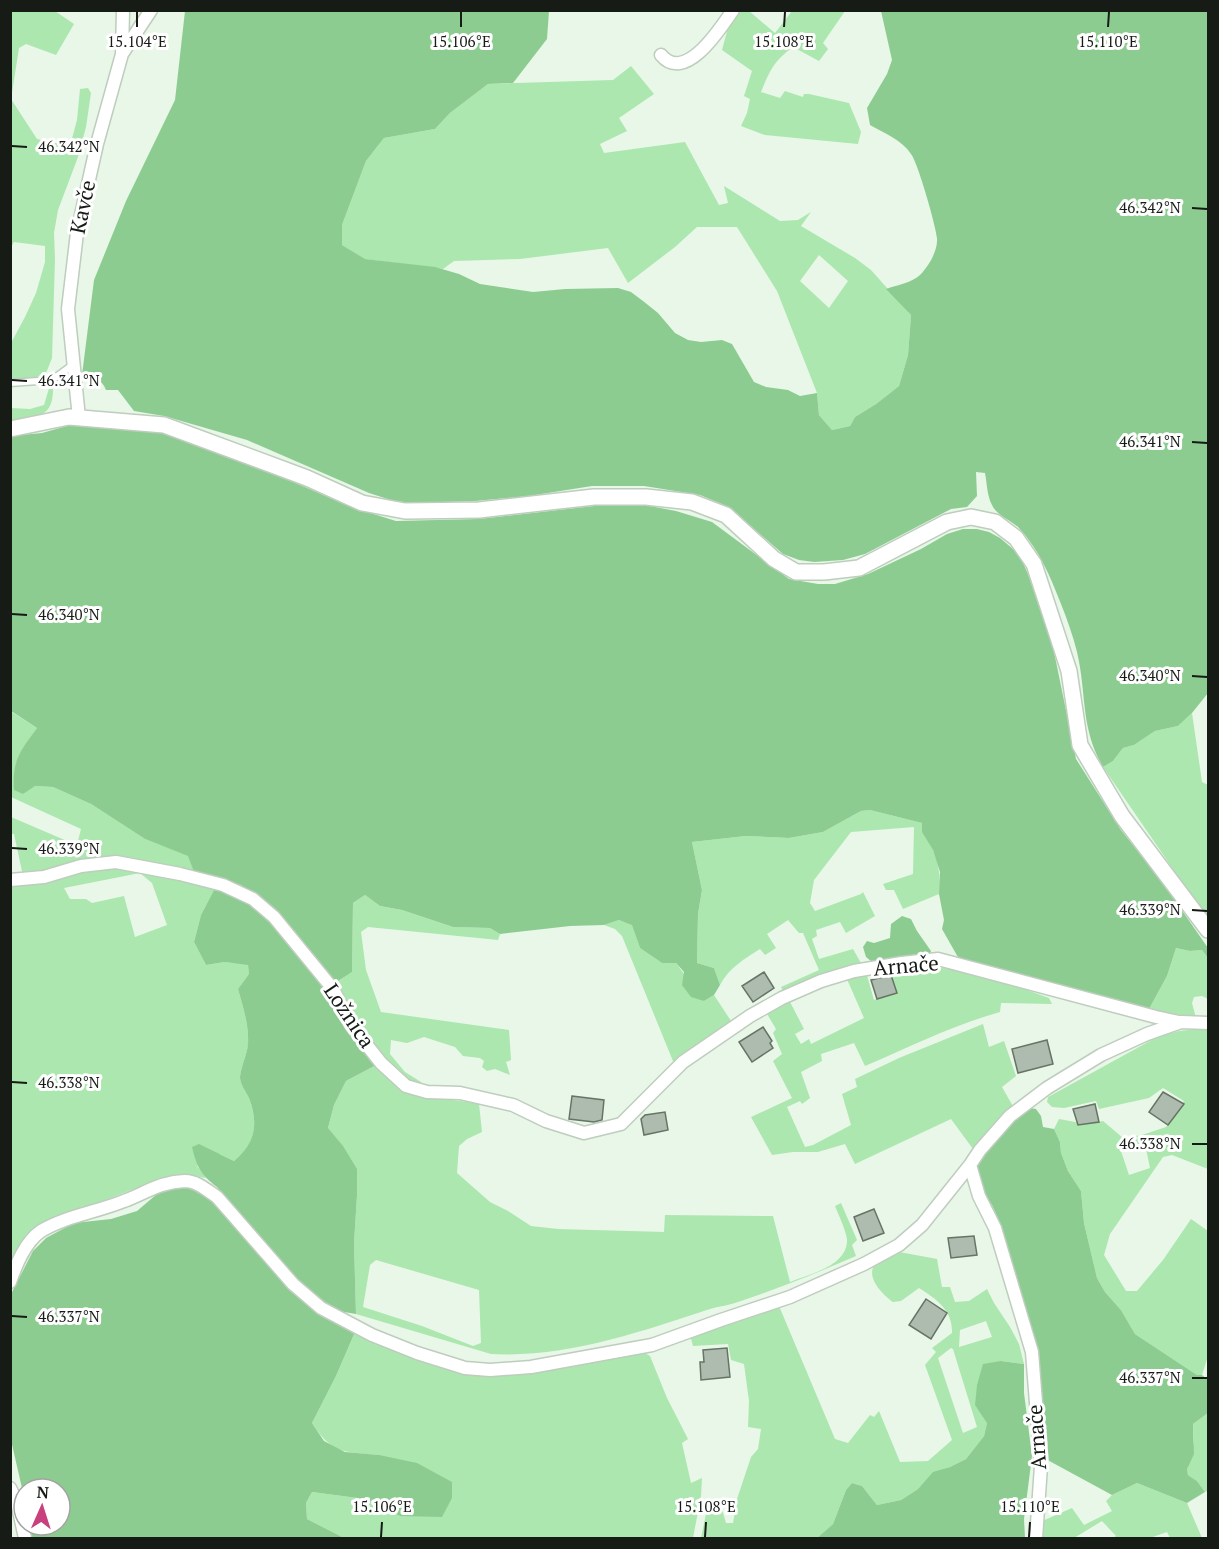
<svg xmlns="http://www.w3.org/2000/svg" width="1219" height="1549" font-family="'PT Serif',serif">
<style>
.green{fill:#abe7af;fill-rule:evenodd}
.forest{fill:#8dcc91}
.building{fill:#adbcae;stroke:#667466;stroke-width:1.5}
.lines{fill:none;stroke-linecap:round;stroke-linejoin:round}
.service-casing{stroke:#becdbe;stroke-width:9}
.minor-casing{stroke:#becdbe;stroke-width:15}
.tertiary-casing{stroke:#becdbe;stroke-width:18}
.service{stroke:#fff;stroke-width:6}
.minor{stroke:#fff;stroke-width:12}
.tertiary{stroke:#fff;stroke-width:15}
.ticks{fill:none;stroke:#161b16;stroke-width:2}
.labels{text-anchor:middle;stroke-width:6;stroke-linejoin:round;paint-order:stroke}
.street-label{font-size:21px;fill:#161b16;stroke:#fff}
.ticks-label{font-size:15px;text-anchor:middle;fill:#161b16;stroke:#fff;stroke-width:6;stroke-linejoin:round;paint-order:stroke}
</style>
<rect width="100%" height="100%" fill="#e8f7e8"/>
<path class="green" d="M11,11H55L74,24L56,55L26,44L19,48L11,99L37,139L70,146L77,120L80,89L88,88L91,93L86,127L78,157L58,210L54,233L55,259L52,358L46,373L27,381L11,379V343L25,317L36,293L45,262V246L14,242L11,247Z
M739,11H749L775,33L792,11H845L823,43L828,49L819,61L793,47C774,61 770,70 761,92L780,98L785,91L803,97L804,94H809L849,103L861,132L858,144L765,135L741,126L747,113L750,99L744,96L752,71L722,50L729,24Z
M631,66L654,94L619,118L627,131L600,144L604,153L685,142L719,205L728,203L724,186L780,221L798,220L811,212L801,226L855,258L871,270L911,315L908,355L899,386L876,404L855,417L850,426L832,430L819,415L817,393L777,291L737,227H697L675,247L628,283L608,248L520,259L454,261L443,269L364,259L342,245V225L366,161L384,138L435,129L450,113L488,84L613,80ZM819,255L848,281L829,308L800,281Z
M50,385H53C54,419 39,415 11,422V408L30,409L44,405Z
M10,711L37,728C20,751 12,760 15,790L35,786L53,787L91,804L145,839L189,856L194,872L157,864L23,876L14,834H11V817L74,844L78,841L81,829L11,797Z
M1192,713L1202,782L1208,785V920L1103,767L1113,761L1123,748L1134,745L1155,731L1178,726Z
M870,810L922,823C922,834 928,840 933,850C939,864 941,879 939,894L903,909L894,890H886L883,884L913,874L914,827L851,832L814,880L810,903L815,911L861,894L863,892L875,916L846,933L840,922L816,930L817,936L812,939L819,959L853,949L862,965L784,993L781,987L819,970L803,933H799L788,920L767,934L776,948L765,955L760,949C744,959 729,968 720,985L714,968L697,963L698,914L702,890L692,842L746,836L789,838L823,832L861,811Z
M109,867L132,868L208,886L214,890L201,915L194,942L206,965L225,962L248,964L249,974L238,989C243,1007 249,1025 248,1045C247,1055 241,1066 240,1077C240,1084 246,1092 249,1098C259,1123 255,1145 234,1161L220,1154L197,1166L206,1178L180,1174L165,1177L48,1222L11,1269V885ZM140,873L152,883L167,925L135,937L124,896L92,903L86,899H70L64,888Z
M365,895L380,906L402,910L453,927L490,928L500,934L498,940L368,927L361,932L366,970L381,1012L509,1030L511,1060L506,1062L510,1075L495,1069L487,1071L482,1067L484,1061L480,1058L463,1056L455,1047L424,1037L407,1043L391,1040L390,1054L405,1072L421,1082V1086C405,1083 368,1044 359,1030C349,1015 343,998 335,983L352,972L353,903Z
M619,920L632,924L640,948L662,963H676L704,1001L714,995L733,1024L675,1066L622,936L615,929L604,925Z
M1176,948L1190,951L1202,950L1208,958V999L1202,996L1194,997L1192,1003L1196,1018L1149,1009L1167,976Z
M935,967C975,972 1011,984 1049,998L1052,1004L1001,1003L1000,1012C953,1025 910,1047 865,1066L854,1043L821,1054L822,1061L801,1072L810,1098L802,1104L800,1101L787,1107L805,1147L813,1145L851,1125L842,1094L857,1087L855,1079L899,1058L983,1024L989,1047L1004,1041L1016,1076L1002,1087L1014,1108L973,1149L951,1119L855,1164L845,1144L818,1152H793L772,1155L751,1117L792,1098L773,1061L782,1054L773,1033L776,1029L767,1014L789,1000L804,1029L795,1034L801,1044L809,1039L811,1044L864,1018L846,977L866,972L874,1000L895,991L888,969Z
M1197,1029L1208,1030V1169L1172,1155L1163,1157L1110,1234L1104,1255L1126,1291H1137L1163,1260L1191,1219L1208,1231V1356L1202,1375H1197L1135,1334L1121,1310L1105,1292L1097,1278L1084,1223L1081,1191L1068,1171L1061,1153L1060,1142L1054,1129L1059,1119L1086,1124L1103,1121L1123,1138L1142,1135L1166,1127L1184,1101L1163,1088L1149,1098L1099,1109L1096,1101L1064,1108L1052,1107L1047,1102L1048,1097L1159,1036L1179,1031ZM1145,1144L1150,1168L1129,1175L1121,1151Z
M378,1064C381,1069 385,1076 389,1080C411,1100 451,1098 479,1104L482,1132L467,1139L459,1146L457,1173L490,1202L508,1211L531,1226L558,1229L664,1232L665,1215L773,1216L790,1282C809,1274 845,1267 847,1242C848,1234 838,1214 835,1206L841,1203L857,1240L852,1245L856,1256C819,1272 780,1288 741,1301C731,1305 720,1306 710,1309C640,1332 566,1358 491,1354L356,1314L354,1243L357,1196L328,1128L334,1105L346,1081ZM376,1260L479,1290L481,1343L473,1346L422,1326L363,1307L370,1265Z
M894,1251L937,1259L942,1287H950L955,1302L969,1301L987,1289L994,1303L1010,1327L1019,1344L1024,1364L1001,1361L984,1436L966,1459L950,1467L933,1473L918,1489L901,1500L877,1505L862,1486L852,1483L846,1490L833,1524L817,1538H701L708,1504L721,1506L726,1523H733L737,1499L751,1457L758,1449L761,1429L748,1427L749,1401L744,1364L731,1360L728,1344L693,1346L690,1335L779,1306L835,1439L848,1443L870,1415L874,1417L879,1411L900,1462L928,1461L952,1440L925,1365L936,1352L932,1348L952,1333C953,1310 936,1299 919,1288L901,1301L893,1302C882,1294 863,1275 877,1262C882,1258 889,1255 894,1251ZM986,1321L992,1337L959,1347L960,1330ZM951,1348L953,1349L977,1427L963,1433L938,1358Z
M355,1332L444,1369L466,1372L643,1352L650,1356L667,1398L688,1439L682,1443L691,1483L702,1478L701,1496L693,1538H344L307,1519L306,1503L312,1492L365,1499L400,1516L379,1455C344,1452 332,1454 312,1423L336,1376Z
M1208,1413V1491L1205,1492L1197,1481L1188,1475L1187,1469L1194,1442L1193,1424Z
M1137,1483L1187,1503L1202,1538H1170L1167,1532L1150,1538H1113L1116,1536L1102,1521L1074,1538H1041L1040,1522L1072,1508L1084,1525L1112,1511L1106,1501L1112,1495Z"/>
<path class="forest" d="M185,11H549L547,39L513,83L488,84L450,113L435,129L384,138L366,161L342,225V245L365,259L435,267L459,274L480,284L533,292L565,289L618,288L631,292L643,301L658,313L675,333L688,340L701,342L722,340L732,344L754,382L766,387L788,390L800,396L817,393L819,415L832,430L850,426L855,417L876,404L899,386L908,355L911,315L886,289C897,285 911,283 920,275C929,266 938,250 937,238C936,226 918,163 911,154C902,140 884,133 870,125L867,108L887,74L892,60L881,11H1208V693L1192,713L1178,726L1155,731L1134,745L1123,748L1113,761L1103,767C1080,727 1087,695 1077,652C1073,636 1067,619 1061,604C1050,576 1040,551 1019,528C1011,520 997,516 992,505C987,496 987,483 985,473L976,472L977,496L967,507L951,509L865,554L843,560L814,562L799,560L783,554L729,507L700,495L644,486H592L529,496L475,501L414,503L394,501L369,493L247,440L164,416L134,411L118,390H106C102,379 93,377 82,375L94,280L126,201L175,100Z
M90,423L164,433L284,478L351,507L396,521L478,519L603,505L639,504L676,511L712,522L789,579L818,584H835L868,574L921,549L947,534L963,529H977L989,532L1000,538L1019,554L1028,574L1053,647L1076,759L1121,830L1163,883L1208,948V958L1202,950L1190,951L1176,948L1167,976L1149,1009L959,959L942,929L944,920L939,894L940,872L933,850L922,832V823L870,810L861,811L823,832L789,838L746,836L692,842L702,890L698,914L697,963L714,968L720,985L714,995L704,1001L691,997L682,985L684,972L676,963H662L640,948L632,925L619,920L604,925L570,926L500,934L490,928L453,927L402,910L380,906L365,895L353,903L352,972L335,983L266,903L241,885L194,872L188,856L145,839L91,804L53,787L35,786L23,794L14,790C12,760 20,751 37,728L11,711L10,436L42,433L74,424Z
M214,890L236,895L264,914L331,993L378,1064L346,1081L334,1105L328,1128L343,1146L357,1169V1196L354,1243L356,1314L338,1311L319,1300L289,1272L217,1187C200,1174 197,1167 192,1147L199,1144L234,1161C255,1144 259,1124 249,1098C246,1092 240,1084 240,1077C241,1066 247,1055 248,1044C249,1025 243,1007 238,989L249,974L248,965L225,962L206,965L194,942L201,915Z
M902,916L911,919L917,931L931,951L929,957L872,962L866,957L863,947L867,941L874,943L890,938L891,924Z
M1030,1108L1036,1109L1041,1116L1043,1127L1054,1129L1060,1142L1061,1153L1068,1171L1081,1191L1084,1223L1097,1278L1105,1292L1121,1310L1135,1334L1197,1375H1202L1208,1380V1413L1193,1424L1194,1454L1187,1469L1188,1475L1197,1481L1205,1492L1187,1503L1137,1483L1112,1495L1042,1457L1035,1350L1028,1318L1002,1239L1000,1223L992,1205L982,1191V1184L973,1167L1006,1126Z
M181,1187L194,1189L211,1197L290,1291L324,1315L355,1332L336,1376L312,1423L324,1441L345,1452L379,1455L417,1463L452,1482V1498L442,1517L400,1516L365,1499L312,1492L306,1503L307,1519L344,1538H32L29,1525H60V1489H24V1497L11,1440L10,1296L33,1251L46,1238L74,1223L111,1219L137,1211L157,1194Z
M1001,1361L1024,1364V1393L1032,1456L1024,1519L1025,1538H817L833,1524L846,1490L852,1483L862,1486L877,1505L901,1500L918,1489L933,1472L950,1467L966,1459L984,1436L987,1423L975,1405L977,1385L983,1364Z"/>
<path class="building" d="M764,972L774,988L753,1002L742,986Z
M891,975L897,993L877,999L871,980Z
M763,1027L772,1041L770,1043L773,1048L752,1062L739,1042Z
M1047,1040L1053,1064L1018,1073L1012,1049Z
M1163,1092L1184,1104L1168,1125L1149,1112Z
M572,1096L604,1100L602,1120L594,1122L569,1119Z
M1095,1104L1099,1122L1078,1125L1073,1109Z
M665,1112L668,1130L644,1135L641,1119L645,1115Z
M874,1209L884,1233L863,1241L854,1217Z
M974,1236L977,1255L951,1258L948,1238Z
M926,1299L947,1313L931,1339L909,1325Z
M727,1348L730,1377L701,1380L700,1362H704L703,1350Z"/>
<g class="lines">
<defs>
<path id="service" d="M10,383L52,380L74,364"/>
<path id="minor" d="M122,54L151,10
M661,55C685,84 720,29 733,10
M79,418L68,309L77,233L97,144L122,54L123,10
M10,880L44,877L81,866L116,862L180,874L223,885L253,899L274,917L333,989L351,1025L381,1063L406,1086L427,1092L460,1093L513,1105L546,1121L584,1133L621,1124L683,1062L750,1016L782,998L821,981L854,971L902,963L938,959L1156,1017L1179,1022
M970,1165L979,1196L995,1228L1032,1352L1041,1466L1036,1538
M10,1282C16,1265 25,1242 41,1231C66,1216 97,1212 124,1201C146,1193 159,1182 185,1181C197,1181 208,1191 217,1197L293,1284L321,1308L372,1335L417,1353L465,1368L490,1370L531,1367L652,1345L721,1320L790,1297L864,1264L899,1245L922,1225L970,1165L980,1150L1010,1116L1047,1088L1101,1055L1147,1034L1181,1022L1208,1023
M10,1488L17,1502L25,1538"/>
<path id="tertiary" d="M10,429L69,417L164,425L307,478L362,503L405,511L479,510L594,497H646L692,502L726,515L774,559L796,572H824L859,568L947,522L971,517L995,522L1016,538L1034,564L1069,671L1080,745L1122,816L1208,930"/>
</defs>
<use href="#service" class="service-casing"/>
<use href="#minor" class="minor-casing"/>
<use href="#tertiary" class="tertiary-casing"/>
<use href="#service" class="service"/>
<use href="#minor" class="minor"/>
<use href="#tertiary" class="tertiary"/>
</g>
<path class="ticks" d="M137,27V12M461,27V12M784,27L785,12M1108,27L1109,12M12,146L27,147M1192,208L1207,209M12,380L27,381M1192,442L1207,443M12,614L27,615M1192,676L1207,677M12,848L27,849M1192,910L1207,911M12,1082L27,1083M1192,1144H1207M12,1316L27,1317M1192,1378H1207M381,1537L382,1522M705,1537L706,1522M1029,1537L1030,1522"/>
<g class="labels">
<g class="street-label">
<text transform="translate(83 207) rotate(-78)" y="7">Kavče</text>
<text transform="translate(906 966) rotate(-5)" y="7">Arnače</text>
<text transform="translate(349 1016) rotate(56)" y="7">Ložnica</text>
<text transform="translate(1037 1437) rotate(-94)" y="7">Arnače</text>
</g>
</g>
<g class="ticks-label">
<text x="137" y="47">15.104°E</text>
<text x="461" y="47">15.106°E</text>
<text x="784" y="47">15.108°E</text>
<text x="1108" y="47">15.110°E</text>
<text x="69" y="152">46.342°N</text>
<text x="1150" y="213">46.342°N</text>
<text x="69" y="386">46.341°N</text>
<text x="1150" y="447">46.341°N</text>
<text x="69" y="620">46.340°N</text>
<text x="1150" y="681">46.340°N</text>
<text x="69" y="854">46.339°N</text>
<text x="1150" y="915">46.339°N</text>
<text x="69" y="1088">46.338°N</text>
<text x="1150" y="1149">46.338°N</text>
<text x="69" y="1322">46.337°N</text>
<text x="1150" y="1383">46.337°N</text>
<text x="382" y="1512">15.106°E</text>
<text x="706" y="1512">15.108°E</text>
<text x="1030" y="1512">15.110°E</text>
</g>
<rect width="1219" height="1549" fill="none" stroke="#161b16" stroke-width="24"/>
<g transform="translate(42 1507) rotate(3)"><circle r="28" fill="#ffffff" stroke="#a2a4a2" stroke-width="1.5"/>
<path d="M0-4.5L10 22L0 15L-10 22Z" fill="#c8407e"/>
<text y="-9" font-size="16" font-weight="bold" text-anchor="middle" fill="#161b16">N</text>
</g>
</svg>
